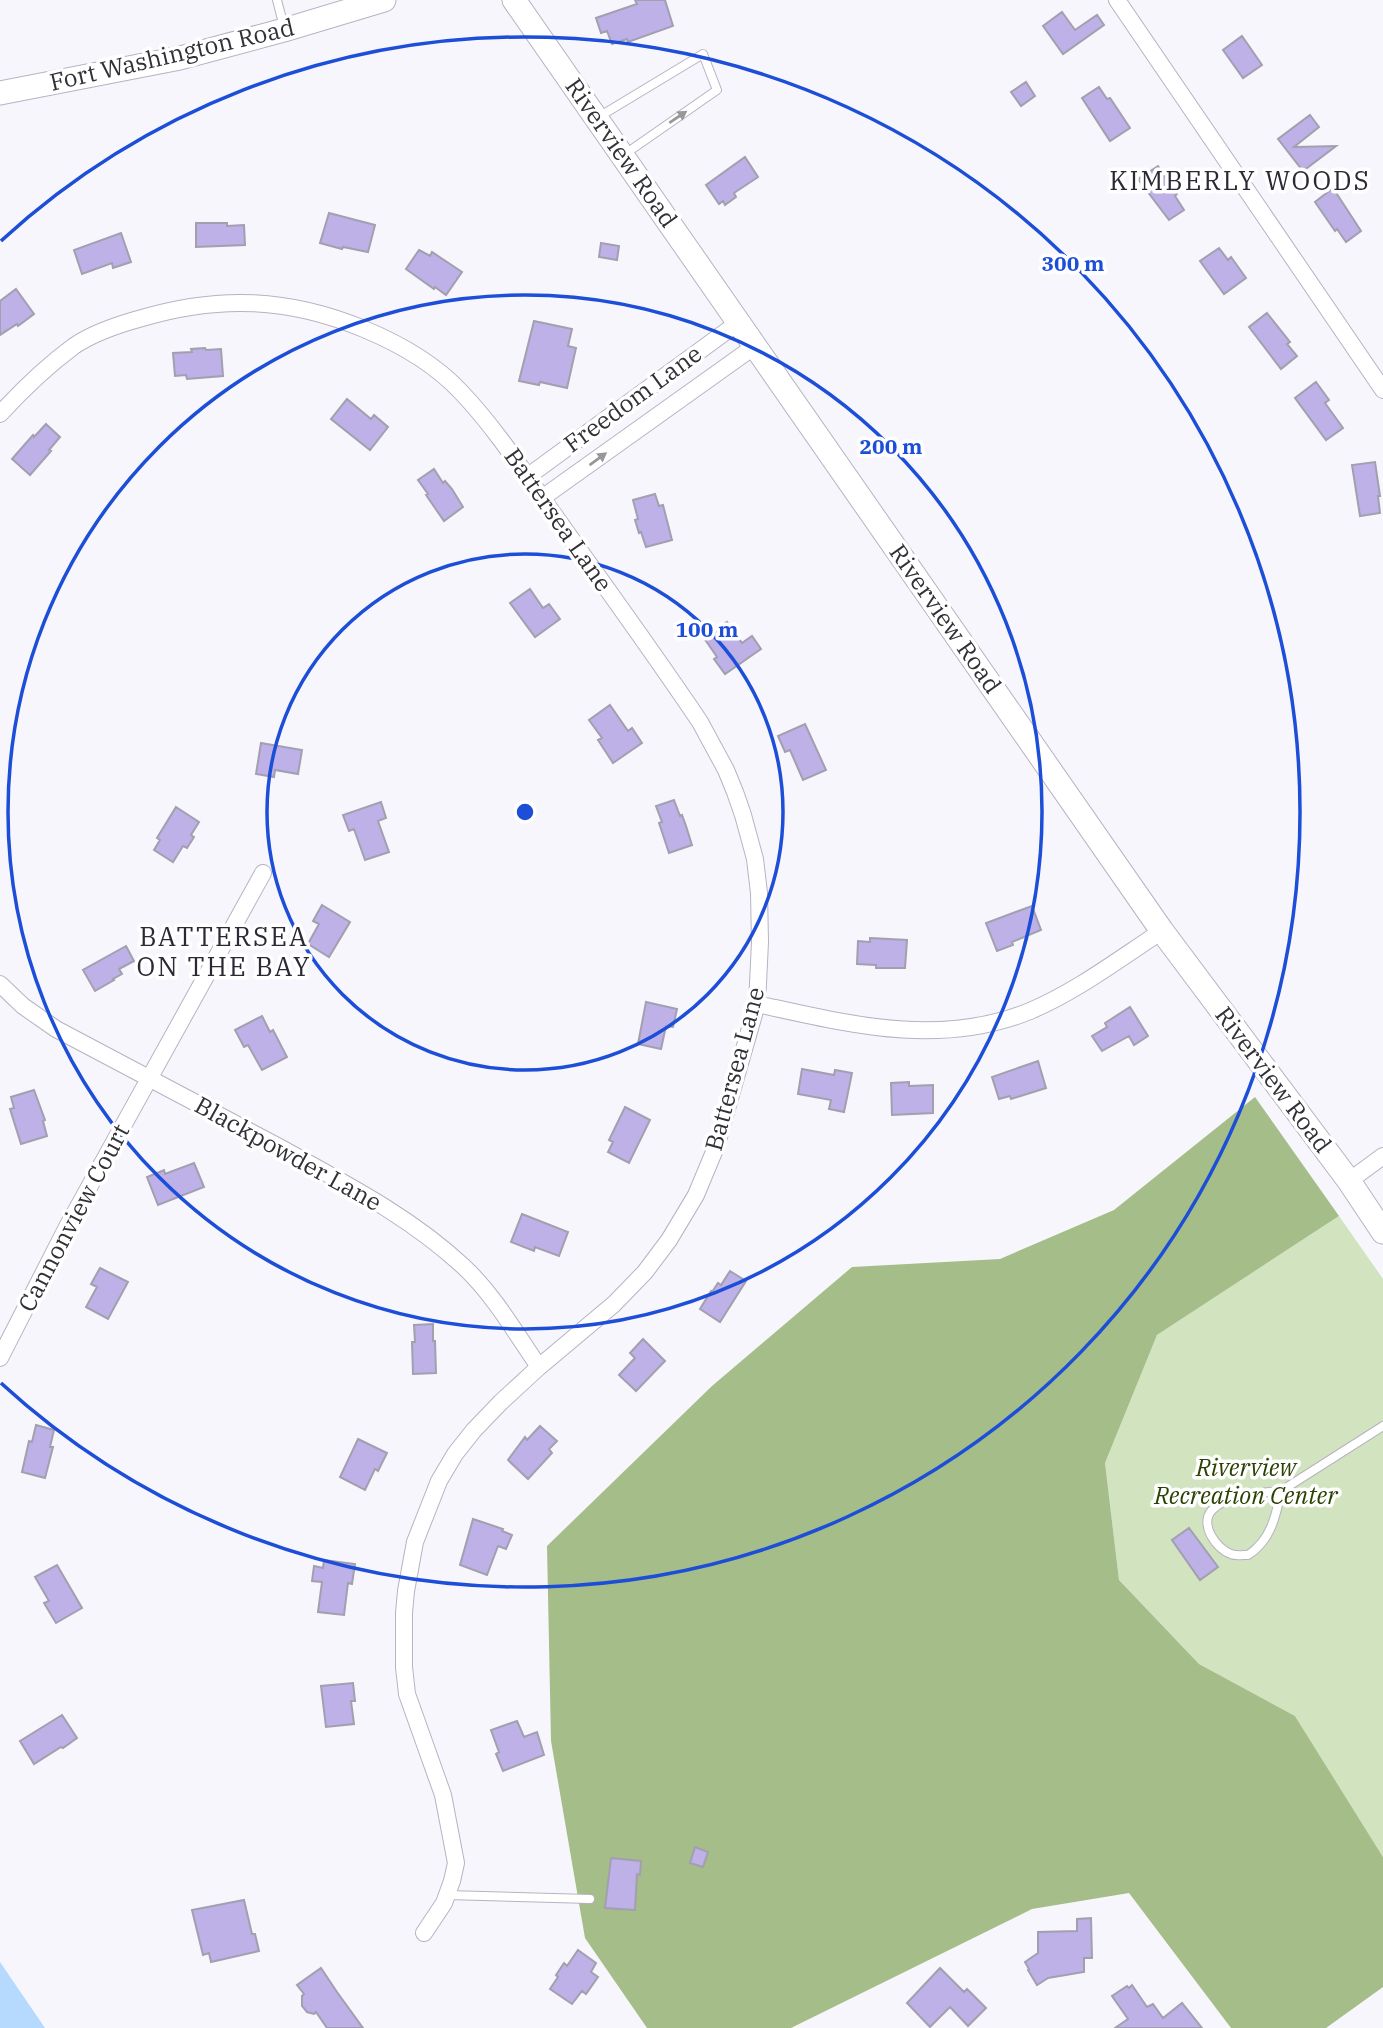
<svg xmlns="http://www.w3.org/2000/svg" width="1383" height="2028" font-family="'IBM Plex Serif',serif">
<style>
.green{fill:#d2e3bf}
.forest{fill:#a5bd88}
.water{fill:#b5dafd}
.building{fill:#bdb1e8;stroke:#a29faf;stroke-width:2}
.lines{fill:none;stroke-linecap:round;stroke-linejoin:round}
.lane-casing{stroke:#b6b3c3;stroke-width:10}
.street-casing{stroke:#b6b3c3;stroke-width:18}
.secondary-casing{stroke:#b6b3c3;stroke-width:25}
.lane{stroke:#fff;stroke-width:8}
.street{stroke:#fff;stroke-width:16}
.secondary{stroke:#fff;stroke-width:23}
.oneway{fill:#98989a}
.ring{fill:none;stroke:#1d4ed8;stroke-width:3.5}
.labels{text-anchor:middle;stroke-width:7;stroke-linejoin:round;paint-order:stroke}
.street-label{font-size:24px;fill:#313036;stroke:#fff}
.park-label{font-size:24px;font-style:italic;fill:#2c4104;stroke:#fff}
.neighbourhood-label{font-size:26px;letter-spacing:2px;fill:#2b2935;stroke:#fff}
.centre{fill:#1d4ed8;stroke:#fff;stroke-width:3.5}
.ring-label{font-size:21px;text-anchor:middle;font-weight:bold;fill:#1d4ed8;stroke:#fff;stroke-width:7;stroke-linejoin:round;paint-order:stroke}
</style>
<rect width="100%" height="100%" fill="#f7f6fc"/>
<path class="green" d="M1339,1216L1383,1279V1857L1295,1716L1199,1664L1119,1580L1105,1463L1157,1335Z"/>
<path class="forest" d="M1255,1097L1339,1216L1157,1335L1105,1463L1119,1580L1199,1664L1295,1716L1383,1857V1987L1326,2028H1231L1129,1893L1032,1909L791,2028H647L585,1938L551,1741L547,1546L712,1386L852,1267L1000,1259L1114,1210Z"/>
<path class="water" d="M0,1962L45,2028H0Z"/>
<path class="building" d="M635,0H665L673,26L628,42L627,39L612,44L607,31L601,33L596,18L637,4Z
M1062,12L1075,30L1097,15L1104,25L1063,54L1043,26Z
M1242,36L1262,65L1243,78L1223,50Z
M1026,82L1035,96L1021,106L1011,92Z
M1099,87L1107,99L1110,98L1130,128L1110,141L1082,98Z
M1310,115L1319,127L1294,147L1336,146L1303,171L1278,139Z
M745,157L758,177L734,193L736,197L725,205L723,201L719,204L706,185Z
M1158,166L1177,194L1175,196L1184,210L1169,220L1138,179Z
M1333,188L1361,231L1346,242L1337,229L1335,231L1315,202Z
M329,213L375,225L368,252L343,247L342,249L320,243Z
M196,223H227V226L244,225L245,245L196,247Z
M121,233L131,262L113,268L112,263L82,274L74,250Z
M601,243L619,246L617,260L599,257Z
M1219,248L1228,260L1231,257L1246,278L1224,294L1200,261Z
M419,250L430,256L432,252L462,272L446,295L435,287L434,289L406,269Z
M16,289L34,314L18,326L17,324L0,335V301Z
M1267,313L1290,342L1287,344L1297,356L1281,369L1249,327Z
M534,321L572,329L568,346L576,348L567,388L540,382L539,385L519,381Z
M205,348L206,350L221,349L223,376L187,379L186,375L175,376L173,353L192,352L191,349Z
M1316,382L1329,400L1325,403L1343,428L1326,440L1295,398Z
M347,399L371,419L374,415L388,427L370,450L331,419Z
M46,424L60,437L49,450L51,451L30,475L12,459L33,435L34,437Z
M1375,462L1380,496H1378L1380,513L1360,516L1352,465Z
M434,469L443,483L445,481L452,489L463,507L444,521L426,495L428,494L418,480Z
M655,494L659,506L663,505L672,540L646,547L641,532L639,533L635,520L638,519L633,500Z
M530,589L543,608L549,604L560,619L535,637L510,603Z
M727,622L742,643L752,636L761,649L725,674L714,659L717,657L704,638Z
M610,705L628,731L632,728L642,743L613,763L598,740L602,738L589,720Z
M805,724L826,770L803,780L790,750L785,752L778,736Z
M261,743L302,750L298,774L275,770L274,777L256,774Z
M674,800L680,816L682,815L686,826L692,845L669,853L659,823L662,822L656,806Z
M381,802L386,818L378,821L389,852L365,860L354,829L349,831L343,815Z
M176,807L199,822L191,835L194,837L187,848L183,846L173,862L154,850L160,840L157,838Z
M322,905L350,922L329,957L308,944L319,924L313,921Z
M1032,906L1041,930L1012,942L1013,945L997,951L986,923Z
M870,938L907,940L905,968H876V965L857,964L858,941L870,942Z
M126,946L134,961L119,969L122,974L113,979L114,980L95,991L83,970Z
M646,1002L677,1009L673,1027L666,1026L661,1049L638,1044Z
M1130,1007L1148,1036L1134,1045L1129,1036L1102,1051L1092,1036L1107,1027L1105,1023Z
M262,1016L270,1032L273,1030L287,1057L262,1070L248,1045L244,1047L235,1030Z
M1038,1061L1046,1088L1011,1099L1010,1096L999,1099L992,1077Z
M802,1069L834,1075L835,1070L852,1073L844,1112L829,1109L831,1100L798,1094Z
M909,1082V1086L933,1085V1113L892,1115L891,1083Z
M34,1090L45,1120L43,1121L47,1136L21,1144L10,1109L14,1108L11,1097Z
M625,1107L650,1120L629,1163L608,1152L613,1142L609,1140Z
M194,1163L204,1187L158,1205L147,1177L164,1170L165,1174Z
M522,1214L568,1232L559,1256L535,1247L534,1251L511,1242Z
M100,1268L128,1282L108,1319L86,1307L97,1287L91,1284Z
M730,1271L746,1281L720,1322L700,1309L711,1291L712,1292L718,1283L721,1285Z
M433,1324V1341H435L436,1373L413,1374L412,1342H415L414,1325Z
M643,1339L665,1361L636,1391L619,1375L635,1358L630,1353Z
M36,1425L54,1430L50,1447H53L45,1478L22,1472L29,1441L32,1442Z
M540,1426L557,1441L549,1449L552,1453L528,1479L508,1460L525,1437L527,1440Z
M358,1439L387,1453L378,1471L375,1469L365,1490L340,1477Z
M473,1519L503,1529L502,1531L512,1535L506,1549L498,1546L487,1575L460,1565Z
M1189,1528L1218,1567L1200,1580L1172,1540Z
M324,1560L355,1564L352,1584L348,1583L344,1615L318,1612L322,1582L312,1581L314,1566L323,1568Z
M57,1565L82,1608L56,1623L44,1603L49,1601L35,1577Z
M353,1683L355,1701H351L354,1724L326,1727L321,1686Z
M62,1715L77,1738L63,1748L61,1747L34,1764L20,1741Z
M517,1721L524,1737L537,1732L544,1755L503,1771L496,1754L499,1752L491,1730Z
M695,1847L708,1852L703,1867L690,1863Z
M611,1858L641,1861L640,1875L637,1874L635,1910L605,1908Z
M244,1900L252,1934H255L259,1951L211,1962L209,1953L203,1955L192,1910Z
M1091,1918L1092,1958H1084V1972L1048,1978L1037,1985L1028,1970L1029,1969L1025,1962L1038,1953V1932L1077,1931V1919Z
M578,1950L596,1963L591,1972L598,1977L586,1994L582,1991L572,2004L550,1989L558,1977L556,1975L564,1963L567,1966Z
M321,1968L337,1992L363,2028H327L316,2012L314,2014L307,2012L302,2006V1996L304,1994L297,1985Z
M940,1968L964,1992L967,1989L986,2008L968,2026L950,2007L930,2027L907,2003Z
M1132,1985L1147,2007L1153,2004L1163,2018L1182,2003L1202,2028H1115L1128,2019L1112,1996L1127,1986L1129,1988Z"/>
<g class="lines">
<defs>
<path id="lane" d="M277,0L284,27
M597,118L703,54L717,90L625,154
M1281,1491C1276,1516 1271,1540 1248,1555C1243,1555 1236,1556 1231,1554C1216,1549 1199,1524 1212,1510C1227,1494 1262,1493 1281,1491Z
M1281,1491L1383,1426
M447,1895L590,1899"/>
<path id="street" d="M1117,0L1383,390
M0,414C22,390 47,366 74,346C93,333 120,324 142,318C220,295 289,298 364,329C400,344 435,364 461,392C499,432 528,479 560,523C607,589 655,655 700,722L726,770L735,792L743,815L755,859L759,893L760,942L757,1004L716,1147L696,1195L669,1240L645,1272L614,1304L539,1367L501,1402L474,1430L455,1454L439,1481L415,1542L406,1591L404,1613V1667L407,1694L443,1795L456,1863L452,1881L444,1903L424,1933
M527,477L739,322
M542,498L755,346
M0,984L23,1006L56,1029C131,1069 206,1108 281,1148C344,1183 409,1216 463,1266C494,1295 515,1332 539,1367
M757,1004C849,1024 939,1048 1030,1011C1077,991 1119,959 1162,931
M1349,1181L1383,1156
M0,1358L67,1227L263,873"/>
<path id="secondary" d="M514,0L1162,931L1349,1181L1383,1232
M0,93L180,58L284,30L384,0"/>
</defs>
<use href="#lane" class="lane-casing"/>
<use href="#street" class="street-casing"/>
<use href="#secondary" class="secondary-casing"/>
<use href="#lane" class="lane"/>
<use href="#street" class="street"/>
<use href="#secondary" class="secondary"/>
</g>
<defs><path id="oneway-solid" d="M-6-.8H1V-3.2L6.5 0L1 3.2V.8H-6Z" transform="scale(1.75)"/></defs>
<g class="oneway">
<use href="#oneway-solid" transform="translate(678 117) rotate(-34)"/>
<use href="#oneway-solid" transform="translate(598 459) rotate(-36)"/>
</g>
<g class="ring">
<circle cx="525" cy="812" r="258"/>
<circle cx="525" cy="812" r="517"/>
<path d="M1 241A775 775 0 1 1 1 1383"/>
</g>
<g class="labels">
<g class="street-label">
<text transform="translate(172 55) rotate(-13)" y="8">Fort Washington Road</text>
<text transform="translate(621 153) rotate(55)" y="8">Riverview Road</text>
<text transform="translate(633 399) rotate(-36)" y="8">Freedom Lane</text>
<text transform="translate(558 520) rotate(55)" y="8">Battersea Lane</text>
<text transform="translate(945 619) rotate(55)" y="8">Riverview Road</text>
<text transform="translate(735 1069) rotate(-75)" y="8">Battersea Lane</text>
<text transform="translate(1273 1080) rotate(53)" y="8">Riverview Road</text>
<text transform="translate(288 1154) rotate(29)" y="8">Blackpowder Lane</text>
<text transform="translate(74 1218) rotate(-62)" y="8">Cannonview Court</text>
</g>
<g class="park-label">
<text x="1246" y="1476">Riverview<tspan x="1246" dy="28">Recreation Center</tspan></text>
</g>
<g class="neighbourhood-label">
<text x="1240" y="190">KIMBERLY WOODS</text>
<text x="224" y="946">BATTERSEA<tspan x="224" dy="30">ON THE BAY</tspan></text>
</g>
</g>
<circle cx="525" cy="812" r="10" class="centre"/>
<g class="ring-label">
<text x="1073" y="271">300 m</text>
<text x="891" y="454">200 m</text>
<text x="707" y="637">100 m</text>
</g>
</svg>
